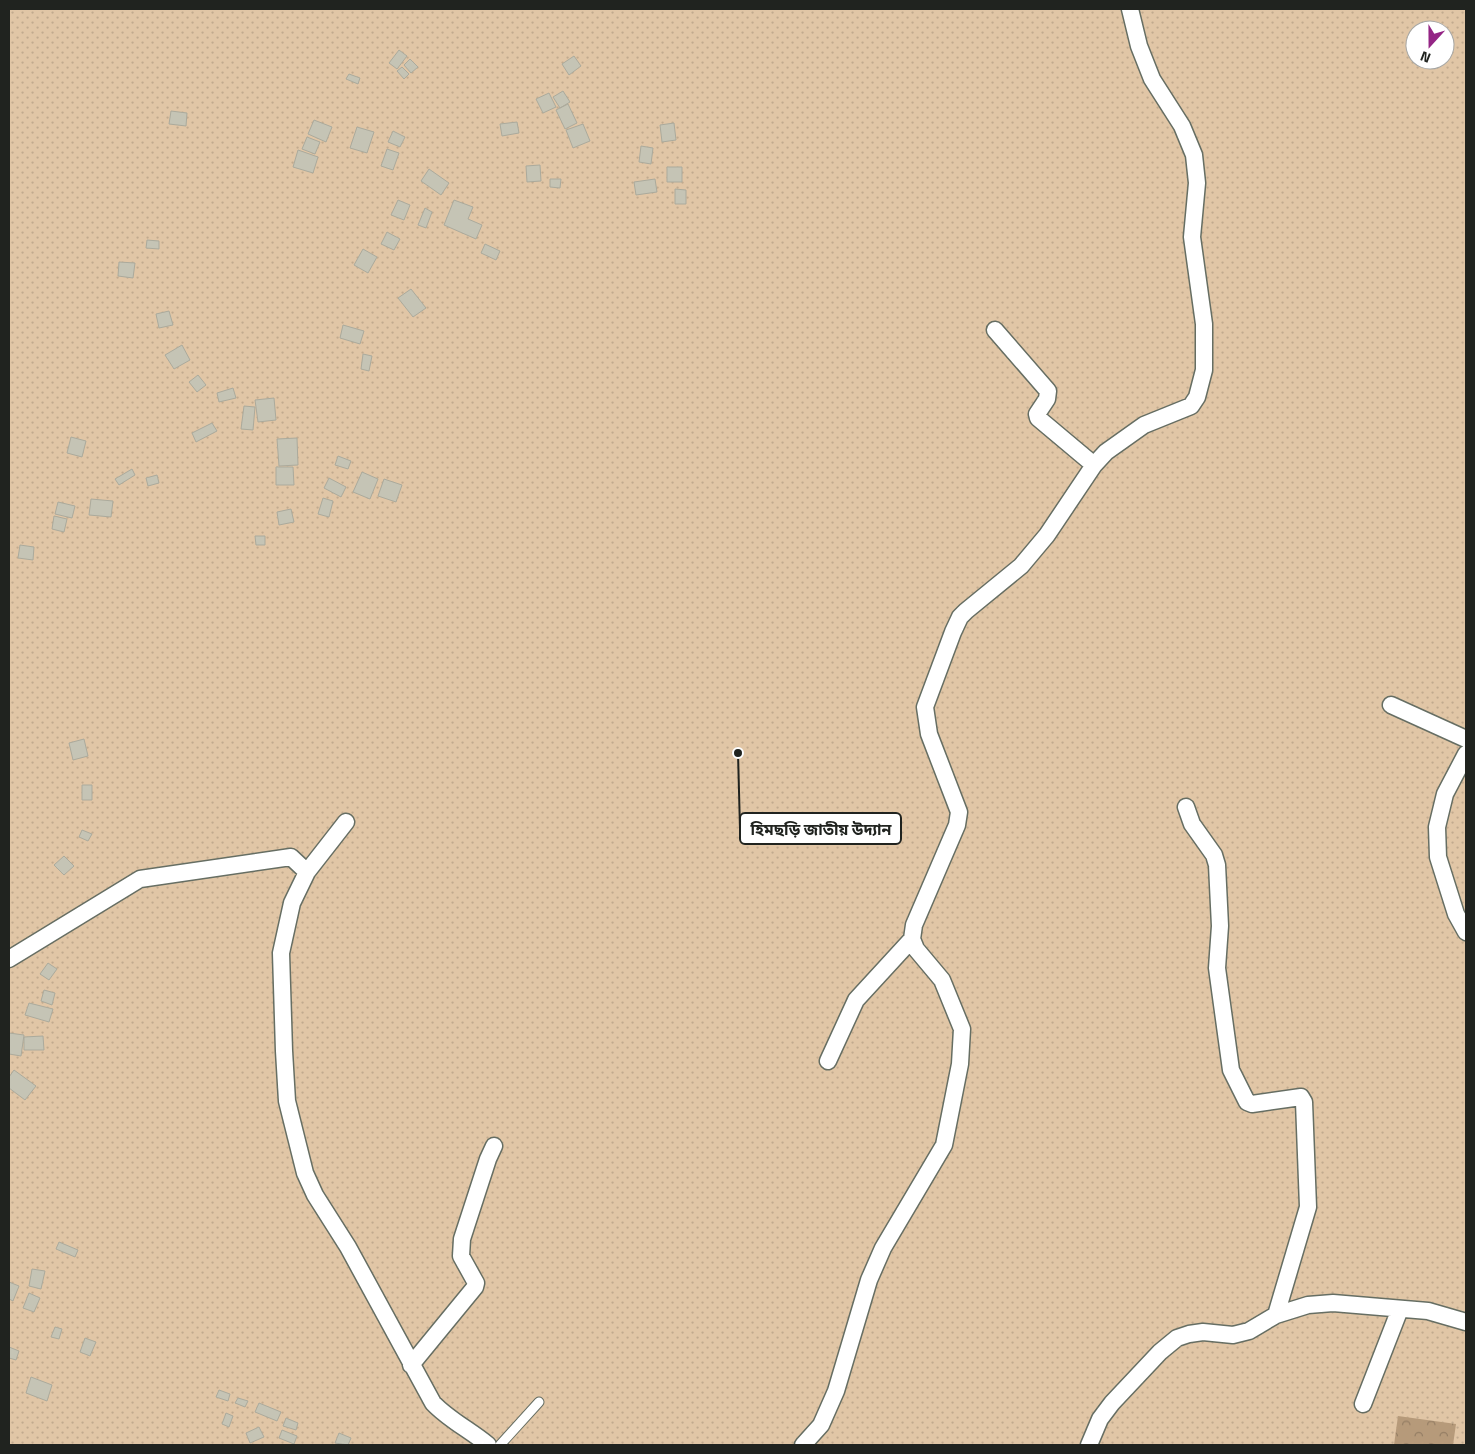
<svg xmlns="http://www.w3.org/2000/svg" width="1475" height="1454" font-family="'Titillium Web','Noto Sans Bengali',sans-serif">
<style>
.green{fill:url(#green-dots);fill-rule:evenodd}
.forest{fill:url(#forest-crowns)}
.building{fill:#c5c4b5;stroke:#abaa9c}
.lines{fill:none;stroke-linecap:round;stroke-linejoin:round}
.lane-casing{stroke:#666e63;stroke-width:11}
.street-casing{stroke:#666e63;stroke-width:19}
.lane{stroke:#fff;stroke-width:9}
.street{stroke:#fff;stroke-width:16}
.leader{fill:none;stroke:#20231f;stroke-width:2}
.callout-dot{fill:#20231f;stroke:#fff;stroke-width:2}
.callout{fill:#fff;stroke:#20231f;stroke-width:2}
.callout-label{font-size:16px;text-anchor:middle;font-weight:bold;fill:#20231f}
</style>
<defs>
<pattern id="green-dots" width="8" height="8" patternUnits="userSpaceOnUse" patternTransform="scale(1.25)"><rect width="8" height="8" fill="#e1c6a6"/><path d="M2 2h.1M6 6h.1" fill="none" stroke="#c1aa8e" stroke-width="1.8" stroke-linecap="round"/></pattern>
<pattern id="forest-crowns" width="20" height="18" patternUnits="userSpaceOnUse" patternTransform="scale(1.25)"><rect width="20" height="18" fill="#b69a7a"/><path d="M2 6a3 3 0 1 1 6 0M12 15a3 3 0 1 1 6 0" fill="none" stroke="#947d63"/></pattern>
</defs>
<rect width="100%" height="100%" fill="#dce5d8"/>
<path class="green" d="M9,9H1466V1445H9ZM1415,30H1445V60H1415Z"/>
<path class="forest" d="M1398,1416L1456,1424L1453,1445H1394Z"/>
<path class="building" d="M399,50L407,56L397,69L389,63Z
M574,56L581,66L569,75L562,64Z
M410,59L418,67L411,73L404,65Z
M402,67L409,74L404,79L397,71Z
M349,74L360,78L358,84L346,79Z
M563,91L570,102L560,108L553,97Z
M549,93L556,107L543,113L536,99Z
M568,104L577,123L565,129L556,110Z
M171,111L187,113L186,126L169,124Z
M314,120L332,127L326,142L308,134Z
M517,122L519,133L502,136L500,124Z
M674,123L676,140L662,142L660,125Z
M583,124L590,141L573,148L566,130Z
M357,127L374,132L367,153L350,148Z
M393,131L405,137L400,147L388,142Z
M307,137L320,142L315,154L302,149Z
M641,146L653,148L651,164L639,162Z
M387,149L399,153L393,170L381,166Z
M298,150L318,157L313,173L293,167Z
M540,165L541,181L527,182L526,166Z
M667,167H682V182H667Z
M429,169L449,183L441,195L421,181Z
M550,179H561L560,188L550,187Z
M655,179L657,192L636,195L634,182Z
M675,189L686,190V204H675Z
M398,200L410,205L404,220L391,215Z
M454,200L473,207L468,219L482,225L476,239L444,225Z
M425,208L432,212L426,228L418,225Z
M387,232L400,239L394,250L381,244Z
M147,240L159,241V249L146,248Z
M485,244L500,251L496,260L481,253Z
M363,249L377,257L368,273L354,265Z
M119,262L135,263L133,278L118,276Z
M411,289L426,308L413,317L398,298Z
M169,311L173,325L159,328L156,314Z
M343,325L364,331L360,344L340,338Z
M182,345L190,360L174,369L165,355Z
M363,354L372,356L369,371L361,369Z
M198,375L206,385L197,392L189,382Z
M233,388L236,398L219,402L217,393Z
M274,398L276,420L258,422L255,400Z
M244,406L255,407L253,430L241,429Z
M212,423L217,431L196,442L192,433Z
M71,437L86,441L82,457L67,453Z
M297,438L298,465L279,466L277,439Z
M338,456L351,461L348,469L335,465Z
M276,467H293L294,485H276Z
M132,469L135,475L119,485L115,479Z
M362,472L378,479L370,499L353,492Z
M157,475L159,483L148,486L146,478Z
M329,478L346,487L341,497L324,488Z
M384,479L402,485L396,502L378,496Z
M323,498L333,501L329,517L318,514Z
M91,499L113,501L111,517L89,515Z
M58,502L75,506L72,518L55,514Z
M291,509L294,522L279,525L277,512Z
M54,516L67,519L64,532L52,529Z
M255,536H265V545H256Z
M20,545L34,547L33,560L18,558Z
M84,739L88,756L73,760L69,743Z
M82,785H92V800H82Z
M82,830L92,834L88,841L79,837Z
M64,856L74,866L64,875L54,865Z
M48,963L57,969L49,980L40,974Z
M44,990L55,993L52,1005L41,1001Z
M29,1003L53,1009L49,1022L25,1015Z
M9,1033L24,1035L21,1056L9,1054Z
M43,1036L44,1050H24V1037Z
M14,1070L36,1086L25,1100L9,1088V1077Z
M59,1242L78,1250L75,1257L56,1249Z
M32,1269L45,1271L41,1289L29,1286Z
M9,1282L19,1286L13,1301L9,1299Z
M29,1293L40,1298L34,1312L23,1308Z
M55,1327L62,1329L59,1339L51,1337Z
M85,1338L96,1342L90,1356L80,1352Z
M9,1347L19,1351L16,1360L9,1358Z
M31,1377L52,1385L47,1401L26,1393Z
M219,1390L230,1394L228,1401L216,1397Z
M238,1398L248,1401L245,1407L235,1403Z
M259,1403L281,1412L277,1421L255,1412Z
M226,1413L233,1416L229,1427L222,1424Z
M286,1418L298,1423L296,1430L283,1426Z
M259,1427L264,1437L250,1443L246,1433Z
M282,1430L297,1436L294,1444L279,1438Z
M339,1433L351,1438L348,1445L335,1443Z"/>
<g class="lines">
<defs>
<path id="lane" d="M500,1445L539,1402"/>
<path id="street" d="M995,330L1048,391L1047,399L1037,414L1038,418L1094,465
M1391,705L1466,739
M1466,754L1445,794L1437,827L1438,857L1456,914L1466,932
M1186,807L1192,824L1214,855L1217,865L1220,926L1217,968L1231,1070L1247,1102L1252,1104L1301,1097L1304,1102L1308,1207L1276,1315
M346,822L307,872L292,903L281,953L284,1051L287,1101L305,1173L315,1195L348,1247L433,1403C449,1420 470,1430 488,1445
M9,959L140,879L291,857L307,872
M828,1061L856,1000L912,939
M411,1365L475,1287L476,1283L461,1256L462,1239L488,1159L494,1146
M1363,1404L1400,1309
M803,1445L821,1425L836,1391L869,1280L883,1248L944,1145L960,1064L962,1029L942,980L916,949L912,939L914,925L957,825L959,812L929,734L925,707L953,632L960,617L966,611L1021,566L1047,535L1094,465L1106,452L1144,425L1191,406L1197,397L1204,370V324L1192,237L1197,183L1194,155L1182,126L1152,79L1139,46L1130,9
M1089,1445L1100,1419L1112,1403L1160,1352L1177,1338L1189,1334L1203,1332L1233,1335L1249,1331L1276,1315L1308,1305L1333,1303L1428,1311L1466,1322"/>
</defs>
<use href="#lane" class="lane-casing"/>
<use href="#street" class="street-casing"/>
<use href="#lane" class="lane"/>
<use href="#street" class="street"/>
</g>
<path class="leader" d="M738 753L740 829"/>
<circle class="callout-dot" cx="738" cy="753" r="5"/>
<rect class="callout" x="740" y="813" width="161" height="31" rx="5"/>
<g class="callout-label">
<text x="821" y="835">হিমছড়ি জাতীয় উদ্যান</text>
</g>
<rect width="1475" height="1454" fill="none" stroke="#20231f" stroke-width="20"/>
<g transform="translate(1430 45) rotate(201)"><circle r="24" fill="#ffffff" stroke="#a6a7a5"/>
<path d="M0-4L9 19L0 12L-9 19Z" fill="#942585"/>
<text y="-8" font-size="14" font-weight="bold" text-anchor="middle" fill="#20231f">N</text>
</g>
</svg>
